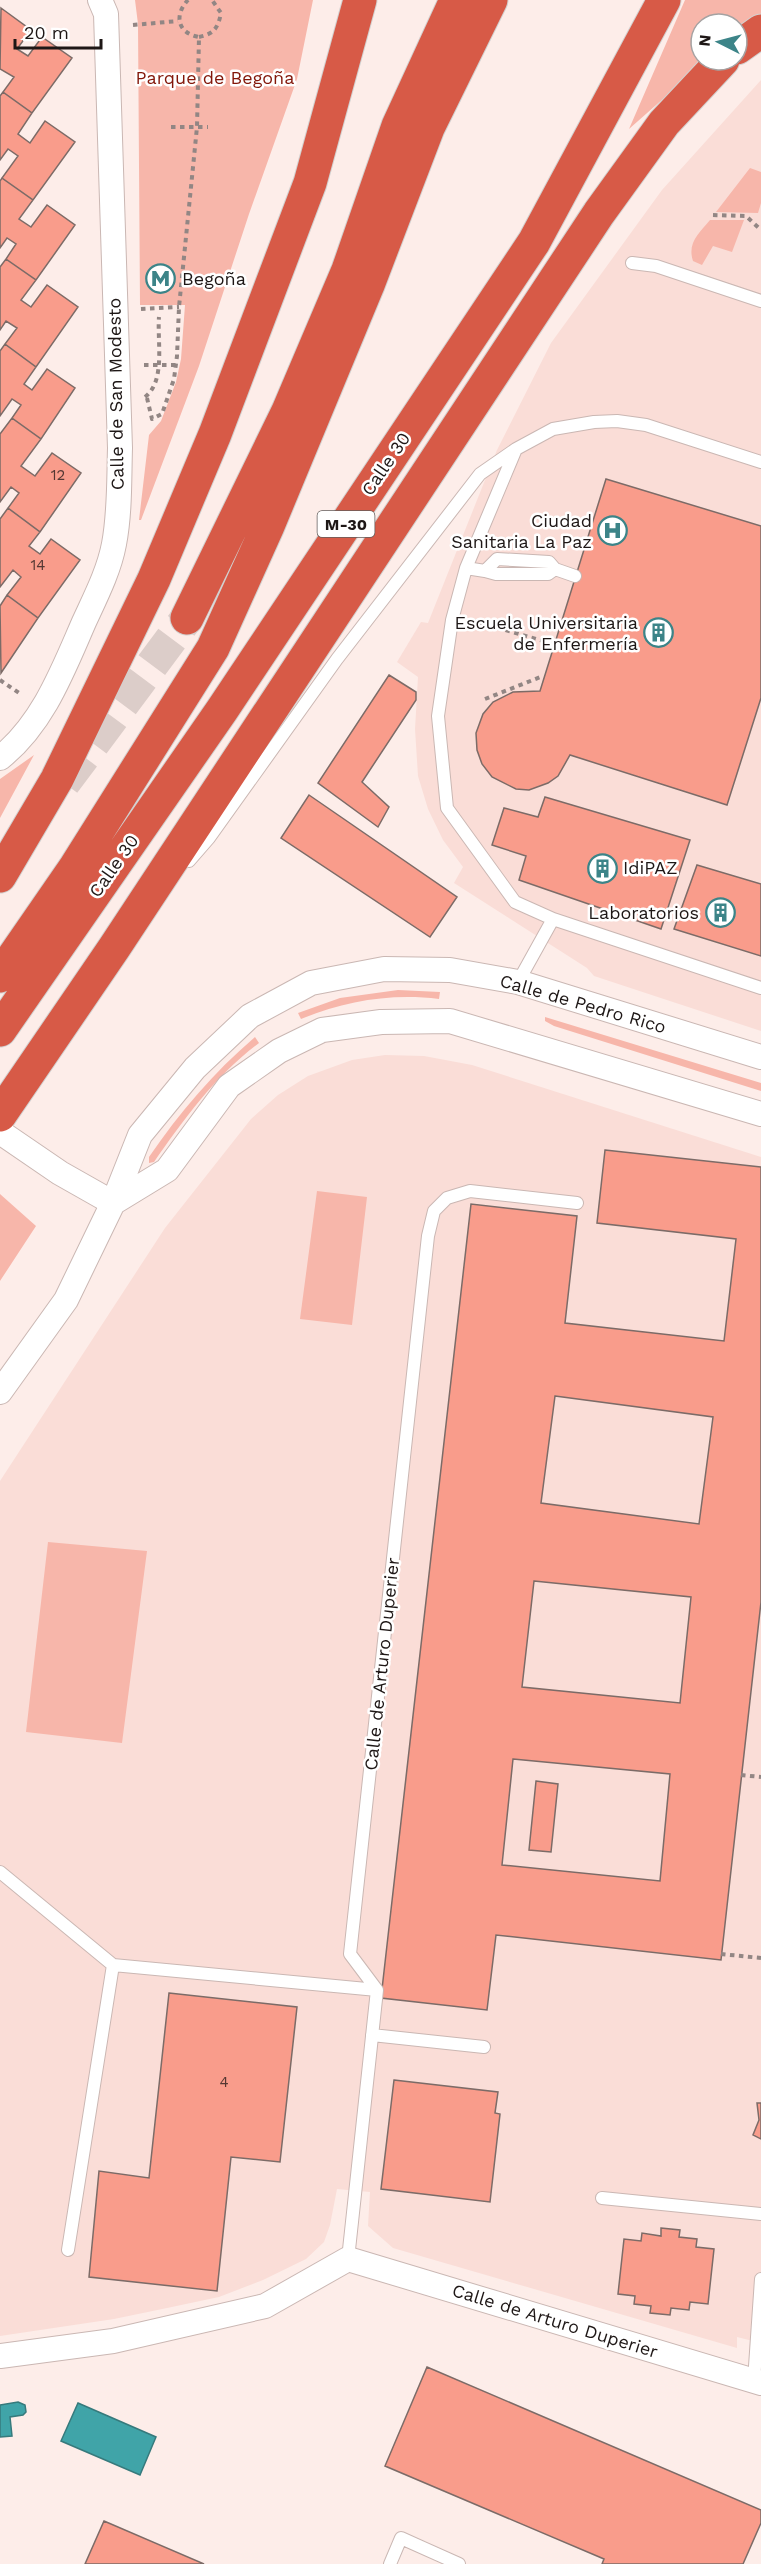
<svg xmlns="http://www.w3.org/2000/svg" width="761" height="2564" font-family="'Work Sans',sans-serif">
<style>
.built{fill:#faddd7}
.green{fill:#f7b6aa}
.water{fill:#40a4a8;stroke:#367a7c;stroke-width:1.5}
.building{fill:#f99c8b;stroke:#7c6b67;stroke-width:1.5;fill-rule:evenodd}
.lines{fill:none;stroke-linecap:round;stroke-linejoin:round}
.motorway-tunnel{stroke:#dccdc9;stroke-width:33;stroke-dasharray:33 16;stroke-linecap:butt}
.service-casing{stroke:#cab7b3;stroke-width:14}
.minor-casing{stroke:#cab7b3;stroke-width:26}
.motorway-casing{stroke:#d2d1d0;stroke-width:35}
.path{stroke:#928684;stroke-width:4;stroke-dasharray:4.5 4.5;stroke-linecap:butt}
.service{stroke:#fff;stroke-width:12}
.minor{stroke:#fff;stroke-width:24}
.motorway{stroke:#d75a47;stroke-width:33}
.labels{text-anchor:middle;stroke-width:5;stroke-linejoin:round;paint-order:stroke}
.number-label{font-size:15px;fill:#553833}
.shield{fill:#fff;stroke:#625d5c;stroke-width:1.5}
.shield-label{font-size:16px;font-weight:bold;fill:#1e1716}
.park-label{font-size:18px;fill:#821609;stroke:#fff}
.poi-label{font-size:18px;fill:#1e1716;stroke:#fff;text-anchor:end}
.street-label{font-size:18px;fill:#1e1716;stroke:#fff}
</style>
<rect width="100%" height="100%" fill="#fdede9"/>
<path class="built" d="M761,80V1031L594,976L587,968L454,883L463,867L443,840L428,809L418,776L415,729L418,677L397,662L421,622L428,623L497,450L551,343L662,190Z
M385,1055L424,1056L472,1065L761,1157V2343L737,2337V2348L393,2248L368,2226L370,2192L337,2189L330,2225L324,2242L306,2259L263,2280L219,2297L167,2308L114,2319L0,2336V1481L165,1228L251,1119L278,1095L308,1076L352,1060Z"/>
<path class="green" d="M135,0H313L297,79L249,214L199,366L141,520H139L149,435L161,421L176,382L181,359L185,305H140L138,24Z
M685,0H761V14L737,34V24H701V60H707L629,129Z
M750,168L761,172V203L758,213L716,212Z
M710,220H744L732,252L713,246L702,265L693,261C687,243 699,233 710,220Z
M34,755L0,818V779Z
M398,990L440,992L439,999C391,993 345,1001 301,1019L298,1013L340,998Z
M545,1017L761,1083V1091L554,1026L545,1021Z
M255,1037L259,1043C216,1075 184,1119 154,1162L149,1163V1157C180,1112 213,1073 255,1037Z
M317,1191L367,1197L352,1325L300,1319Z
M0,1194L36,1226L0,1281Z
M48,1542L147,1551L122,1743L26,1732Z"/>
<path class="water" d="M18,2402L25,2405L26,2412L23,2415L10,2417L12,2436L0,2437V2405Z
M78,2403L156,2437L140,2475L61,2441Z"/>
<path class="building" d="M1,8L31,30L17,49L28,56L42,37L72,58L32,113L3,92L14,77L0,69Z
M3,92L32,113L18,134L30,143L45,121L75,142L33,200L2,178L18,156L8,149L0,160V96Z
M2,178L33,200L19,219L31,227L47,205L75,225L36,280L6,259L16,244L7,238L0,248V181Z
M6,259L36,280L21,300L31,307L47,285L78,307L36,367L5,344L17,328L6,321L0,330V267Z
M5,344L36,367L24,384L32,390L47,369L75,388L41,439L12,418L21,405L12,399L0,416V351Z
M12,418L41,439L21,466L35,476L52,453L81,473L40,532L8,508L19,493L11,487L0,502V434Z
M606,479L761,526V698L727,805L570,755L558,776L548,783L529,790L516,789L492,777L482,764L477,750L476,733L483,714L493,702L513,692L540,691Z
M8,508L40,532L29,546L40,554L51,539L80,560L38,618L7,595L21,577L13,570L0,587V519Z
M7,595L38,618L1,673L0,606Z
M389,675L416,692V700L362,782L389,807L378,827L318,783Z
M309,795L457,897L430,937L281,838Z
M545,797L690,840L661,929L519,880L526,856L492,845L504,808L538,817Z
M697,865L761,884V956L674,929Z
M605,1150L761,1167V1602L721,1960L496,1935L487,2010L381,1998L471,1204L577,1216L565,1323L724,1341L736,1239L597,1223ZM555,1396L713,1417L699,1524L541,1503ZM534,1581L691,1597L680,1703L522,1687ZM513,1759L670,1774L660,1881L502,1865Z
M536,1781L558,1784L551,1852L529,1850Z
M169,1993L297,2007L280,2162L231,2157L217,2291L89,2277L99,2171L149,2178Z
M394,2080L498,2092L495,2113L500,2114L490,2202L381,2189Z
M757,2103H761V2139L753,2135L759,2120Z
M661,2228L680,2230L679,2237L697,2239L696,2247L714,2249L708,2304L690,2302L689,2310L671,2308L670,2315L650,2313L651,2306L634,2304L635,2296L618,2294L624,2239L641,2241L642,2233L661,2236Z
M427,2367L761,2510V2523L743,2564H602L604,2559L385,2466Z
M104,2521L204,2564H85Z"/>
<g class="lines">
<path class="motorway-tunnel" d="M64,783L187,618"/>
<defs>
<path id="service" d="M632,263L656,266L761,301
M516,449L466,568L452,620L438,716L447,808L515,902L553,919
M466,568L485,571L497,559L549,562L555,569L575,576
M485,571L496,574H548L555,569
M189,861L209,838L337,659L480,474L516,449L553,429L594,422L617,421L646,425L761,462
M518,982L553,919L761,988
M0,1872L113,1965L377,1990
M372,2035L484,2047
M602,2198L761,2214
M68,2250L113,1965
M348,2259L377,1990L350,1954L428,1236L434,1211L447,1198L470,1191L577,1203
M754,2381L761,2279
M390,2564L401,2538L459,2564"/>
<path id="minor" d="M0,758C43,724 63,670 84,622C95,598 109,571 114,544C120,513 119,480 120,448L106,14L100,0
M0,1132L60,1173L113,1203
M113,1203L167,1170L229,1086L279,1051L322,1030L381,1022L450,1021L761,1114
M0,1392L66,1300L113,1203L140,1135L195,1068L250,1016L311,983L384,969L450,970L518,982L761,1057
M0,2356L113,2341L265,2306L348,2259L761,2383"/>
<path id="motorway" d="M737,48L761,31
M187,618L288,411L348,270L398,126L456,0
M0,876L57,779L154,579L215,434L310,183L360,0
M0,976L74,869L213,648L268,526L368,285L428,128L491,0
M0,1030L222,710L534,242L664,0
M0,1115L114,948L599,213L664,123L723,60"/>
</defs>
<use href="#service" class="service-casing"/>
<use href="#minor" class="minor-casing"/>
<use href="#motorway" class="motorway-casing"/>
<path class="path" d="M133,25L178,21
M199,37C214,34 218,28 221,13L212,0
M171,127H208
M713,215L746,216L761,230
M141,309L179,307
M144,365H176
M145,397C166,381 157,341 159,317
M147,398L152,419L162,414L174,379L177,356L179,307L197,127L199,37C177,33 174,15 188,0
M471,620L550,643
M0,680L22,695
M485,699L543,676
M741,1775L761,1777
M721,1954L761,1958"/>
<use href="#service" class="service"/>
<use href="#minor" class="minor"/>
<use href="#motorway" class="motorway"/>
</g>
<defs>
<symbol id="metro-ring" viewBox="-11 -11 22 22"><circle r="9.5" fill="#fff" stroke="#3c8488" stroke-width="1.5"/><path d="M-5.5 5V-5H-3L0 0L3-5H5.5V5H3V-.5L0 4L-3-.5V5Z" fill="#3c8488"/></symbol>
<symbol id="hospital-ring" viewBox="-11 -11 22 22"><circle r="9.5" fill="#fff" stroke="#3c8488" stroke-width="1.5"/><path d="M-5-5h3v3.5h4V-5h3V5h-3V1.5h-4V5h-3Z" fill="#3c8488"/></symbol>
<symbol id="building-ring" viewBox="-11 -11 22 22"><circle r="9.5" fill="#fff" stroke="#3c8488" stroke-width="1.5"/><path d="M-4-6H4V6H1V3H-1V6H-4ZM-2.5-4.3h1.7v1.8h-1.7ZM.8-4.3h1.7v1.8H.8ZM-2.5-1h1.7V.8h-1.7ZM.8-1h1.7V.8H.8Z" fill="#3c8488"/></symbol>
</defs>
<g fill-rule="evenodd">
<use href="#metro-ring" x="144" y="262" width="33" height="33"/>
<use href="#hospital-ring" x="596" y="514" width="33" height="33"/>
<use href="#building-ring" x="642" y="616" width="33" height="33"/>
<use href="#building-ring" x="586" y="852" width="33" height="33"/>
<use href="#building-ring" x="704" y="896" width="33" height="33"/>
</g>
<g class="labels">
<g class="number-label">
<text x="58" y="480">12</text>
<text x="38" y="570">14</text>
<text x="224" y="2087">4</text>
</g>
<rect class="shield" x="317.5" y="511" width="57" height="26" rx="4.5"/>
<g class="shield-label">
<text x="346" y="530">M-30</text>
</g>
<g class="park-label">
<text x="215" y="84">Parque de Begoña</text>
</g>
<g class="poi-label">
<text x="182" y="285" text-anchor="start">Begoña</text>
<text x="592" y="527">Ciudad<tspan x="592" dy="21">Sanitaria La Paz</tspan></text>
<text x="638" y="629">Escuela Universitaria<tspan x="638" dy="21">de Enfermería</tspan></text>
<text x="623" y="874" text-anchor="start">IdiPAZ</text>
<text x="699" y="919">Laboratorios</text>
</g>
<g class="street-label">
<text transform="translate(116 394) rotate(-91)" y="6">Calle de San Modesto</text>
<text transform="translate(386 464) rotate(-56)" y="6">Calle 30</text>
<text transform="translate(114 866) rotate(-55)" y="6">Calle 30</text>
<text transform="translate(583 1004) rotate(16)" y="6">Calle de Pedro Rico</text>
<text transform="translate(382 1664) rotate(-84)" y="6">Calle de Arturo Duperier</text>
<text transform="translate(555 2321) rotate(17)" y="6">Calle de Arturo Duperier</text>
</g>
</g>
<g transform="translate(719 42) rotate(276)"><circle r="28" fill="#ffffff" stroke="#a5a2a2" stroke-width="1.5"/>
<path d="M0-4.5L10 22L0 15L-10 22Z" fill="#3c8488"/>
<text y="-9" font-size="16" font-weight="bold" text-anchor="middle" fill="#1e1716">N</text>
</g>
<path d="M15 39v9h86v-9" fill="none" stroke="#1e1716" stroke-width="3"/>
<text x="24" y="39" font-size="18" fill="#1e1716" stroke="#ffffff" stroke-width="4.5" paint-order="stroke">20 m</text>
</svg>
